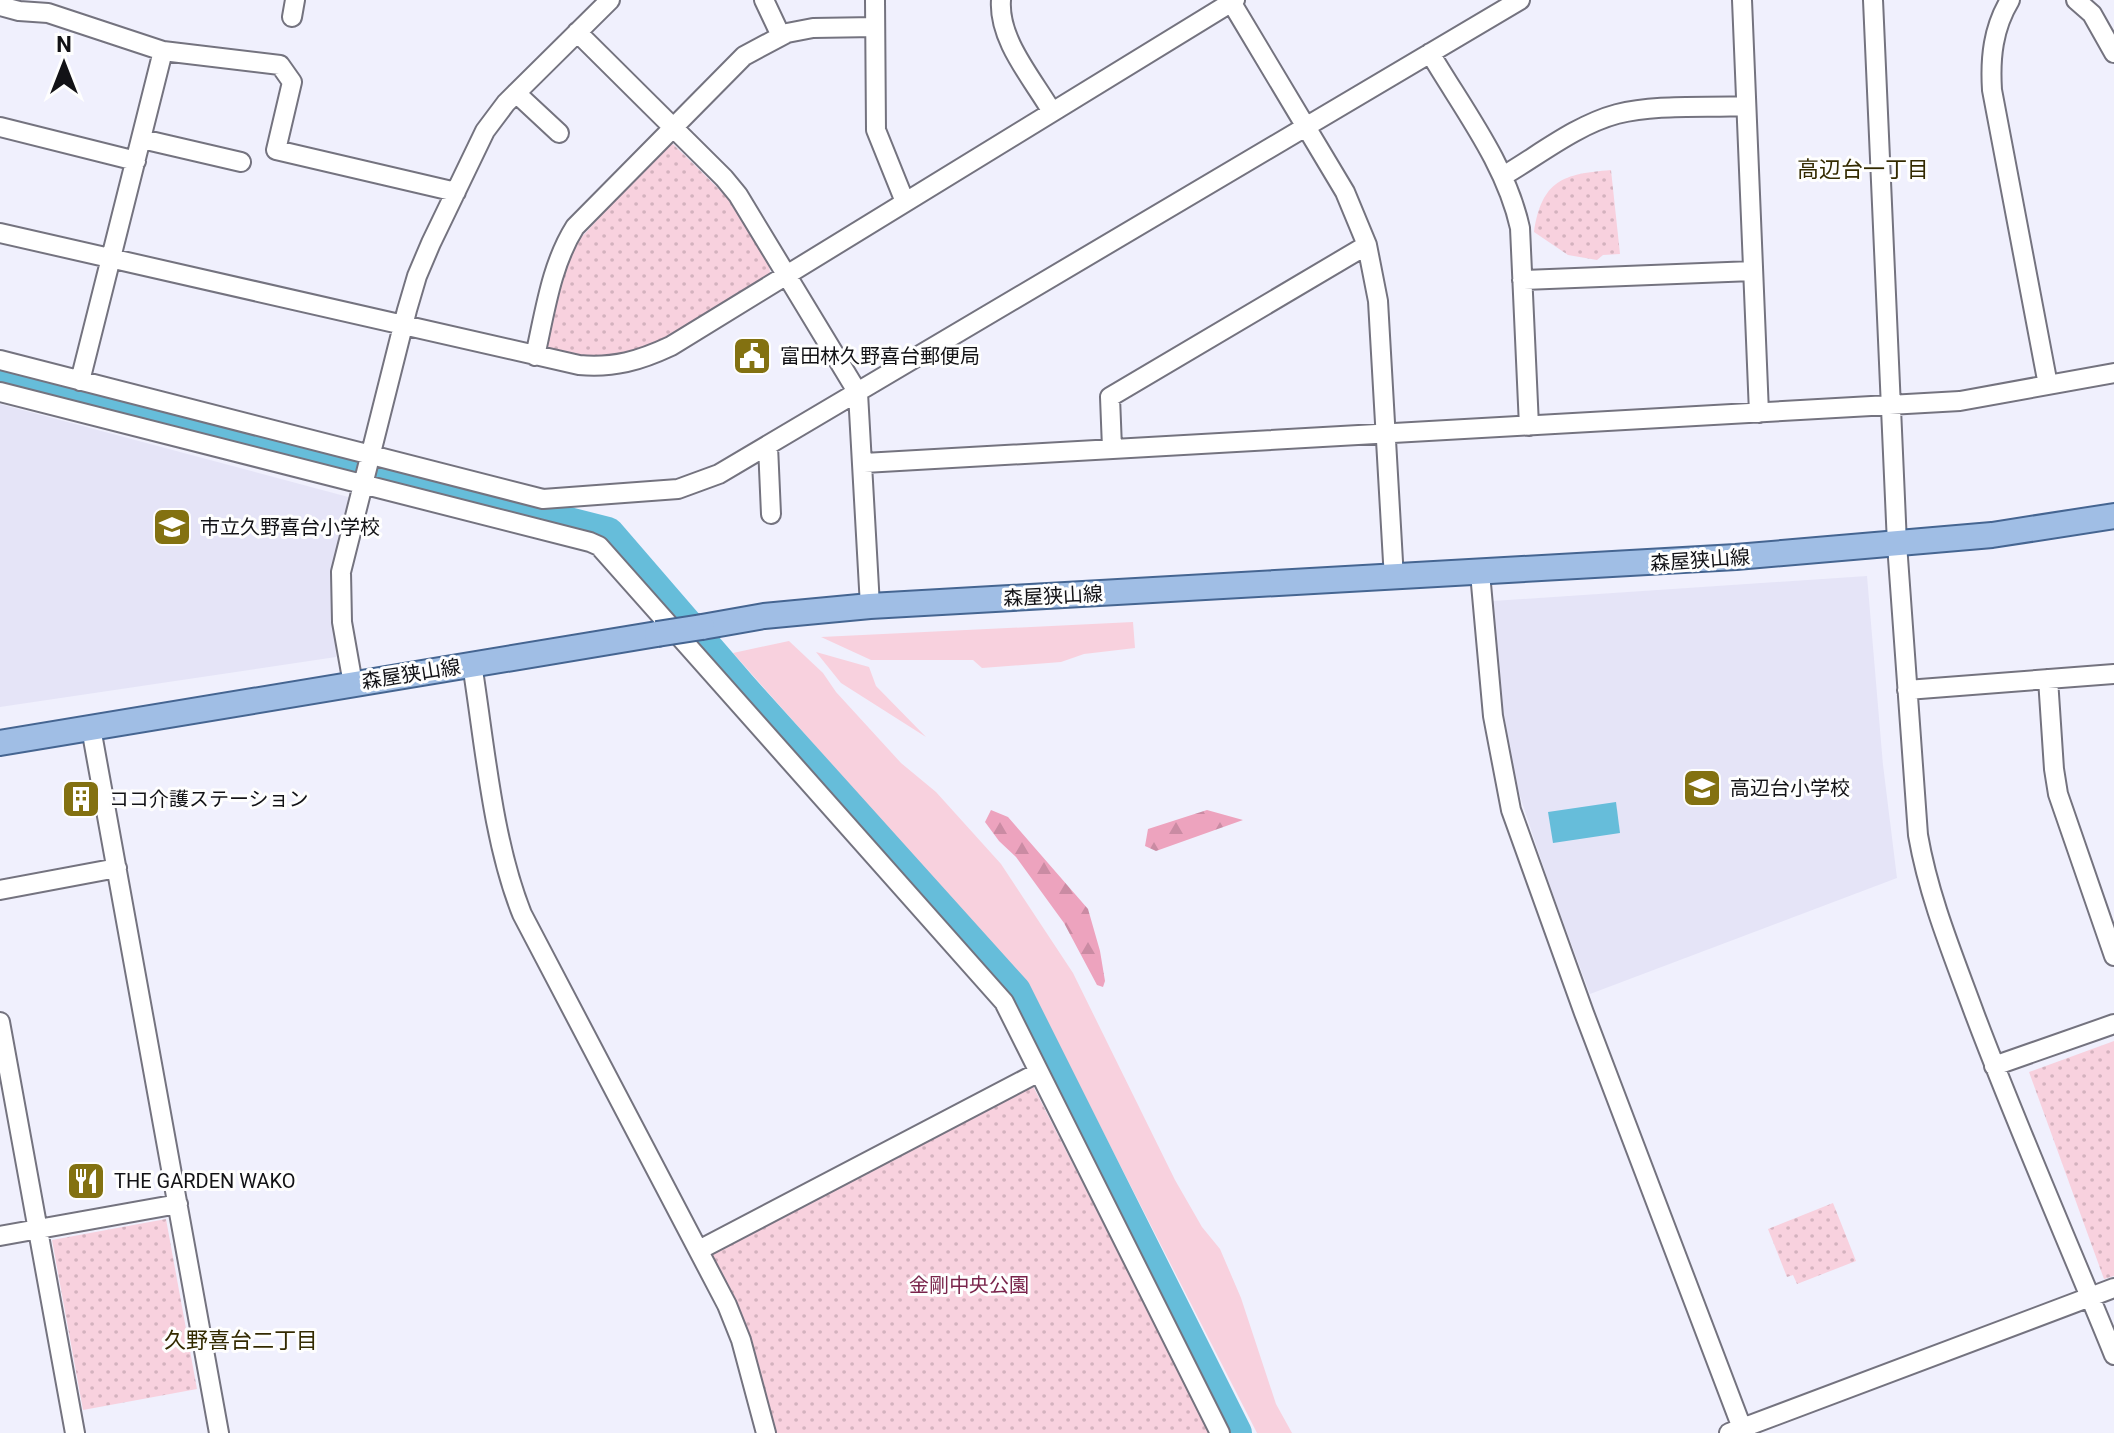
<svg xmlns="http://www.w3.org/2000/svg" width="2114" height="1433" font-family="Roboto,'Noto Sans JP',sans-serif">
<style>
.built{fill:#e5e4f7}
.grass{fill:#f8d1de}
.forest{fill:url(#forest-firs)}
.park{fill:url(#park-dots)}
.water{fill:#66bdda}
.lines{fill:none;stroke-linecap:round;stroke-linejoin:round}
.river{stroke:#66bdda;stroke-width:32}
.minor-casing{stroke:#74737f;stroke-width:22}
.major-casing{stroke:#456591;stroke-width:28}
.minor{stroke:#fff;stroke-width:18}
.major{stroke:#a0bee5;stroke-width:24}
.major-bridge-casing{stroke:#456591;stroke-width:28;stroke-linecap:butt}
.major-bridge{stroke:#a0bee5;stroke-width:24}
.labels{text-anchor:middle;stroke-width:6;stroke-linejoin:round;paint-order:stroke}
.poi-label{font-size:20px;fill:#121216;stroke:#fefefe;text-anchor:start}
.street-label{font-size:20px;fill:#121216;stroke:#fefefe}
.park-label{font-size:20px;fill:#79244b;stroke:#fefefe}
.neighbourhood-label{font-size:22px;fill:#332a00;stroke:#fefefe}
</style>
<defs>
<pattern id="forest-firs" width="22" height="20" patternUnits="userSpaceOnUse" patternTransform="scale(2)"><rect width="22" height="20" fill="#eda3be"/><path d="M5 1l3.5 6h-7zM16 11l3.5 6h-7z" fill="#ca8ba3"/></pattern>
<pattern id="park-dots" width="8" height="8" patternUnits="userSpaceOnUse" patternTransform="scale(2)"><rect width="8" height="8" fill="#f8d1de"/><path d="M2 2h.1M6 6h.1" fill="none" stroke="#d4b2be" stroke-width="1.8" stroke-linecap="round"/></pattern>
</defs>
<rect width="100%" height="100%" fill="#f0f0fd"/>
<path class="built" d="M0,404L352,498L335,557L332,584L336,657L0,707Z
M1867,576L1883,765L1897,878L1590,994L1550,887L1514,778L1501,696L1493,601Z"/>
<path class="grass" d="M1133,622L1135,648L1084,654L1061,662L982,668L973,660H871L821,637Z
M789,641L823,673L836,692L901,763L936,792L1001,864L1073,973L1175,1180L1202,1227L1220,1249L1241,1298L1276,1404L1292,1433H1257L1029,987L733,653Z
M816,652L869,667L876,686L926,737L841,683Z"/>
<path class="forest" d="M991,810L1008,817L1088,909L1100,951L1105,981L1103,987L1097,985L1064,923L1016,857L999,841L985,822Z
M1207,810L1243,820L1156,851L1145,846L1148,829Z"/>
<path class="park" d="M673,144C702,173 770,232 770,274L648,348L618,360H590L546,349L568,252L659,152Z
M1611,170L1620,254L1603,255L1597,260L1568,255L1534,232C1542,180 1563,174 1611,170Z
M2114,1041V1276L2104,1279L2029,1072Z
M1032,1084L1210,1433H772L739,1314L710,1252Z
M1833,1203L1856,1261L1797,1284L1793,1275L1787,1277L1768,1229Z
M166,1219L197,1389L83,1410L52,1240Z"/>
<path class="water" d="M1616,802L1620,833L1553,843L1548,812Z"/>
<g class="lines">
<path class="river" d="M0,379L608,533L741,687L1015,991L1236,1433"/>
<defs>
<path id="minor" d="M764,0L781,36
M875,0L876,130L905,202
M1001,0C998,40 1033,79 1052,112
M1230,0L1345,192L1367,245L1378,301L1394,579
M1742,0L1759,413
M1873,0L1897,544L1918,835C1929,898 1953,955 1975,1015C2018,1129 2068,1242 2114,1355
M2010,0C1993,28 1990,58 1992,90L2048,385
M2076,0L2092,14L2114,53
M0,6L19,11L48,13L163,51L280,65L292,82L276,150L456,192
M292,17L295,0
M577,32L724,178L738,195L858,393L870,606
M1430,53C1463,109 1506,164 1520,228L1529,426
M516,93L559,133
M0,127L136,161
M142,139L241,162
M1503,176C1539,155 1576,125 1617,114C1657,104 1704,108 1746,106
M0,233L579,365C614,368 639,361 671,346L1235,0
M1522,280L1753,271
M535,356C545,312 551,265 575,227L744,56L787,33L813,28L875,27
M0,360L543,499L678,489L719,474L1520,0
M80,381L163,51
M0,392L590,542L599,546L1004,1002L1220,1433
M768,446L771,514
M1112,448L1110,397L1367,245
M864,463L1960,401L2114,373
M1480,573L1493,716L1511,810L1584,1013L1742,1428
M472,664C485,745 492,839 522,914L727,1305L741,1340L766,1433
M2048,679L2054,769L2058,794L2114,956
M353,684L342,622L341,572L407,310L417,276L431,243L485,131L506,103L610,0
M1907,690L2114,674
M91,728L219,1433
M0,890L117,868
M0,1022L75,1433
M1994,1066L2114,1024
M0,1236L178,1204
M699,1250L1039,1072
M1729,1433L2114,1288"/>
<path id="major" d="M702,627L764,616L870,606L1736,557L1992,535L2114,516
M0,743L657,634"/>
</defs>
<use href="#minor" class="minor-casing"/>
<use href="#major" class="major-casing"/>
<use href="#minor" class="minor"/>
<use href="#major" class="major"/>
<defs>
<path id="major-bridge" d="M657,634L702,627"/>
</defs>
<use href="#major-bridge" class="major-bridge-casing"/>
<use href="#major-bridge" class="major-bridge"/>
</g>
<defs>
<symbol id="civic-square" viewBox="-11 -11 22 22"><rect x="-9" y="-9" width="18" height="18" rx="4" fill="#837111" stroke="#fefefe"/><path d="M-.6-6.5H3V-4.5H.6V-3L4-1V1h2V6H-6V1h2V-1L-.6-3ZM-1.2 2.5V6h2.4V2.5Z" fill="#fff"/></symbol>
<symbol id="school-square" viewBox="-11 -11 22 22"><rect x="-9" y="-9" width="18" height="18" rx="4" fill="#837111" stroke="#fefefe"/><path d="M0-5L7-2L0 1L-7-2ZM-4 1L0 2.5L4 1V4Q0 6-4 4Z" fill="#fff"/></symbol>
<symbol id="building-square" viewBox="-11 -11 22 22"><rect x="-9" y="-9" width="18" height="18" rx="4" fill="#837111" stroke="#fefefe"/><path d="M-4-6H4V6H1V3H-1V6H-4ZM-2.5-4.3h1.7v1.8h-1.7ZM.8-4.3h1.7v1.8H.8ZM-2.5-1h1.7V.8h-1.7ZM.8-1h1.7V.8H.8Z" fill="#fff"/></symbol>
<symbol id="restaurant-square" viewBox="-11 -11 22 22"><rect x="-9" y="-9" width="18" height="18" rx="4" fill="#837111" stroke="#fefefe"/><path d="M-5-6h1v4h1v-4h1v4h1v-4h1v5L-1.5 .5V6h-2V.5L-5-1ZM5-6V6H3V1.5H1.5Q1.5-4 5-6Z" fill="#fff"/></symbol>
</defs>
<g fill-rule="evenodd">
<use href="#civic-square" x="730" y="334" width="44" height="44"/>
<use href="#school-square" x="150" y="505" width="44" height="44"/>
<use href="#school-square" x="1680" y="766" width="44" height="44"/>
<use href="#building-square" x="59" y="777" width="44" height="44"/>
<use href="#restaurant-square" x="64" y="1159" width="44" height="44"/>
</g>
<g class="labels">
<g class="poi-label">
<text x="780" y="363">富田林久野喜台郵便局</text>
<text x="200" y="534">市立久野喜台小学校</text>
<text x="1730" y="795">高辺台小学校</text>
<text x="109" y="806">ココ介護ステーション</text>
<text x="114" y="1188">THE GARDEN WAKO</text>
</g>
<g class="street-label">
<text transform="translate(1700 560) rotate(-4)" y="7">森屋狭山線</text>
<text transform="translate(1053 596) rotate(-3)" y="7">森屋狭山線</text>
<text transform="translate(411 674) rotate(-9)" y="7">森屋狭山線</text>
</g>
<g class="park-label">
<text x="969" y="1292">金剛中央公園</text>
</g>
<g class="neighbourhood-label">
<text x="1863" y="177">高辺台一丁目</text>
<text x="241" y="1348">久野喜台二丁目</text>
</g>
</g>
<g transform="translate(64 64)" stroke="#fefefe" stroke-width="6" paint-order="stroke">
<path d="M0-6L14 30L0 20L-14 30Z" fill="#121216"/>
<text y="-12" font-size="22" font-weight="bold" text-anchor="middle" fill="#121216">N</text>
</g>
</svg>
